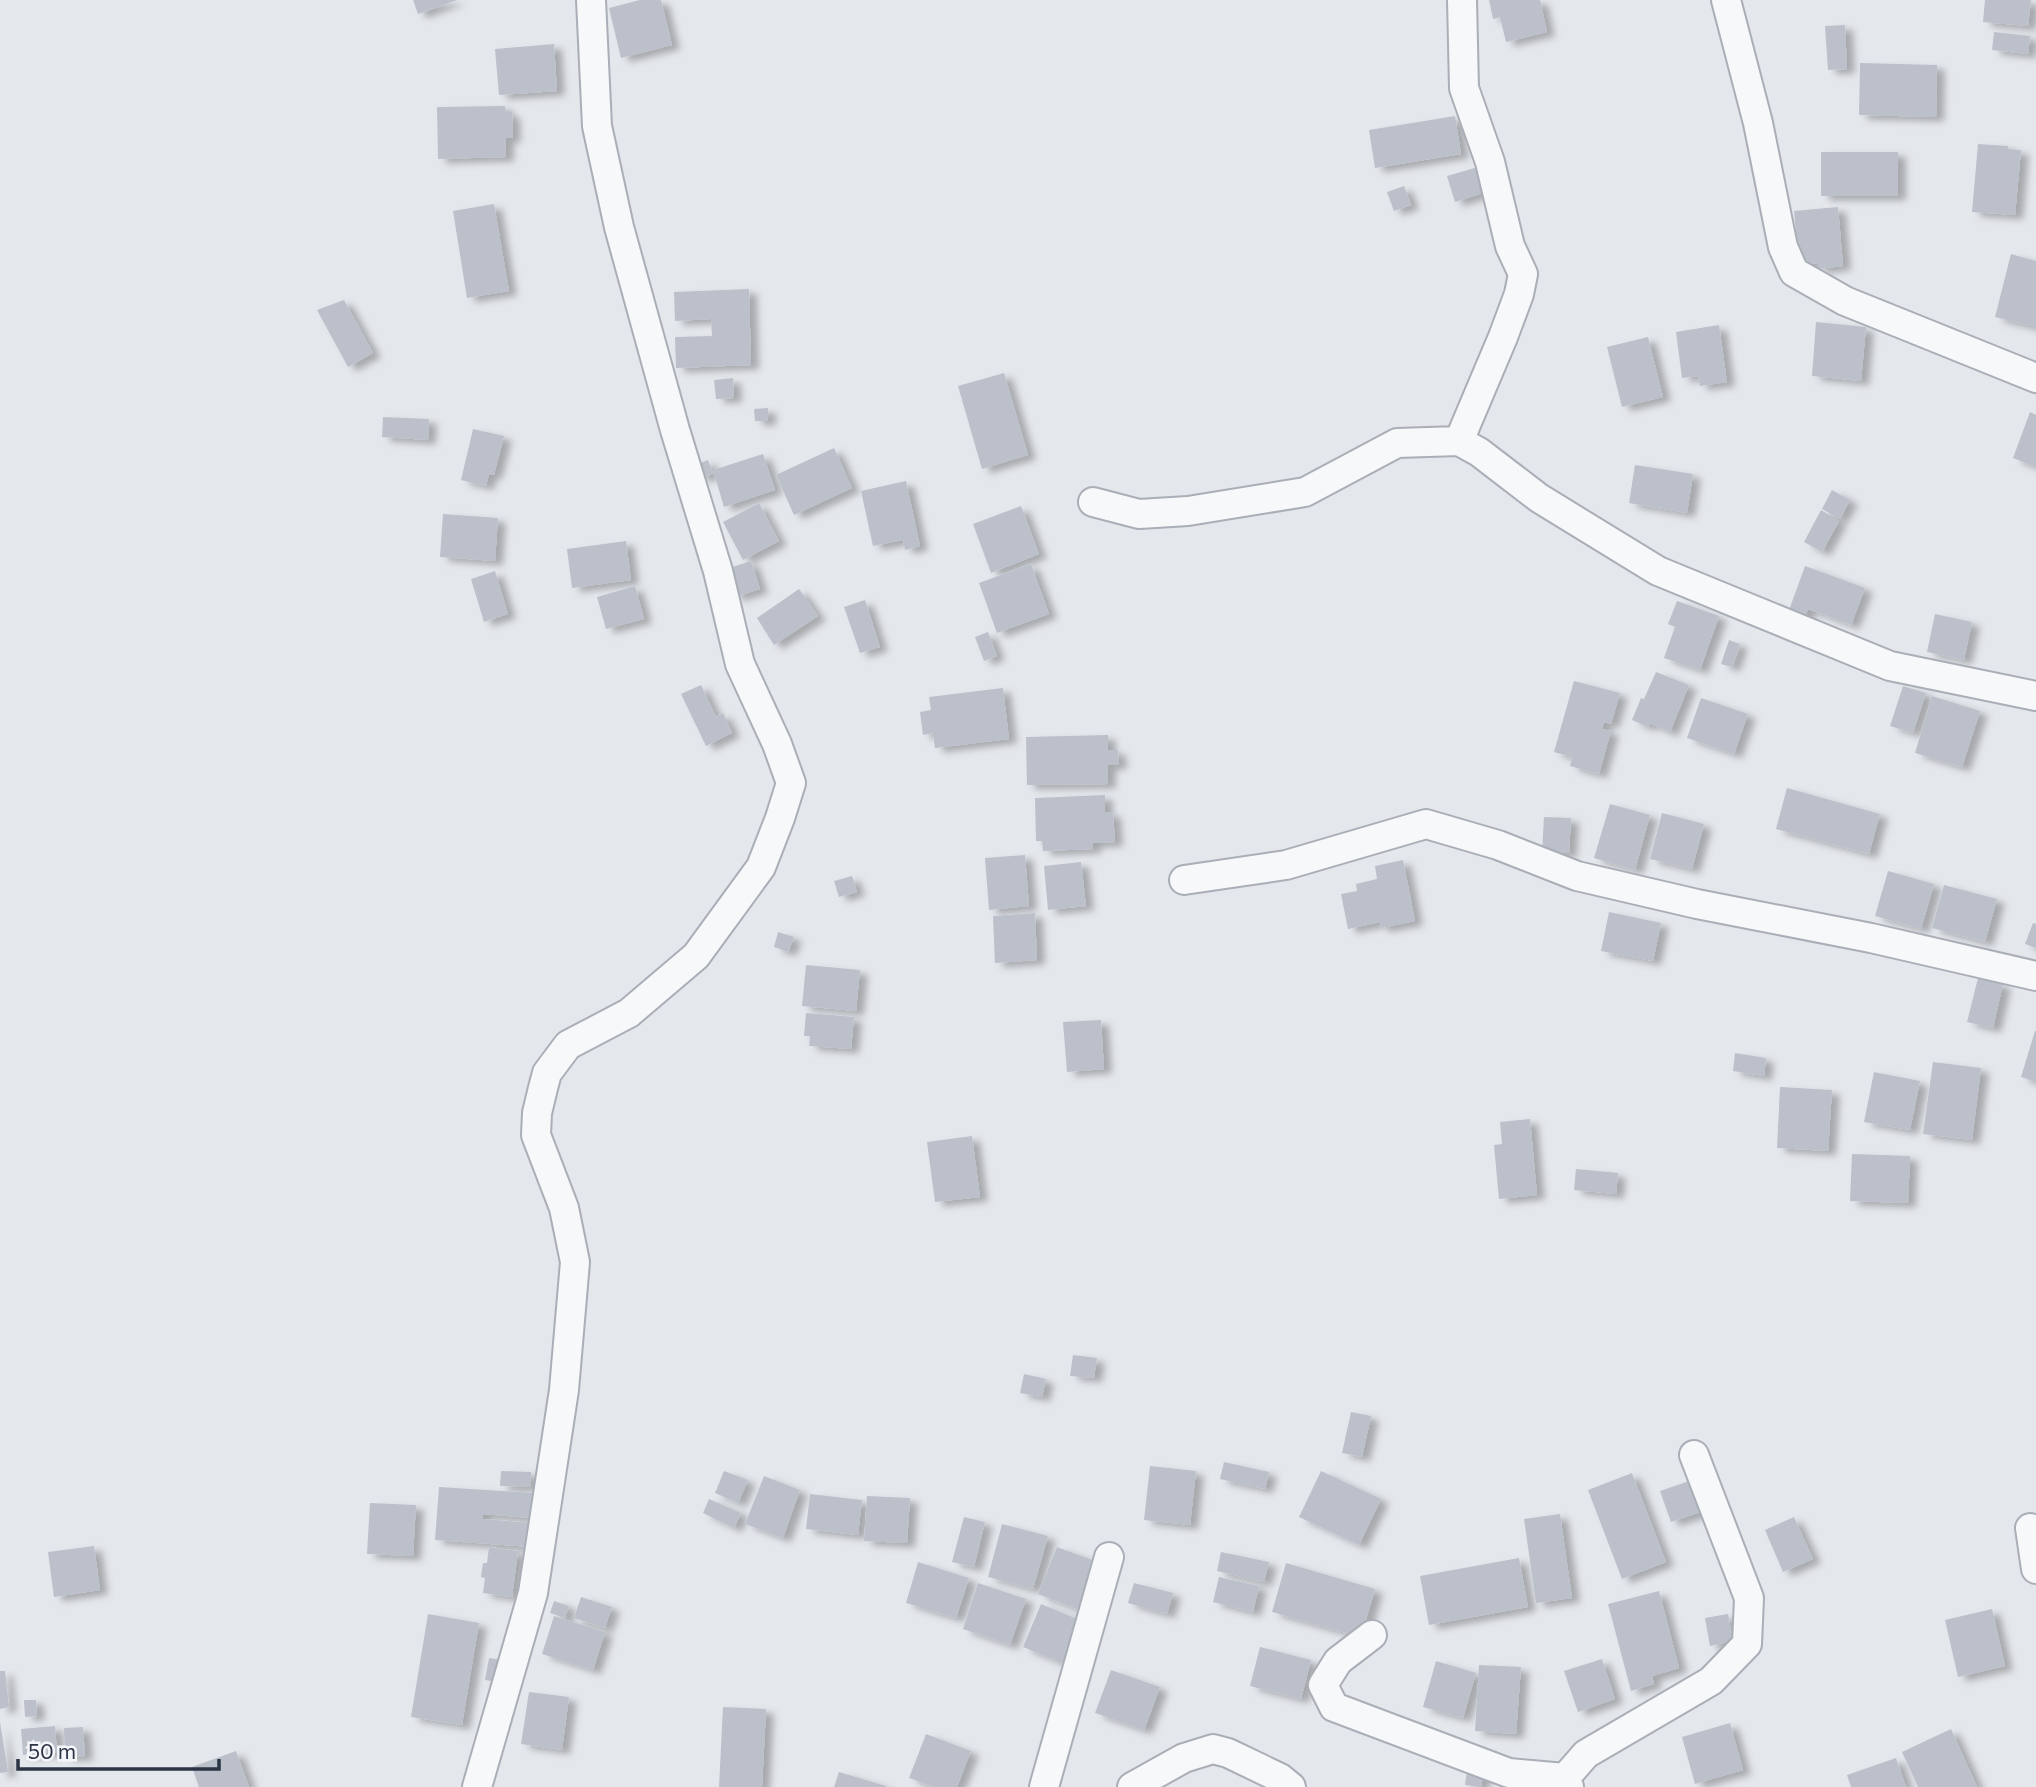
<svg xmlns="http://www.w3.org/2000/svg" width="2036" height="1787" font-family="Commissioner,sans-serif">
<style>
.building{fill:#bbc0ca;filter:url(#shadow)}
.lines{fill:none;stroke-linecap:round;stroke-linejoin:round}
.minor-casing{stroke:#a9aeb7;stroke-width:32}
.minor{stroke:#f7f8fa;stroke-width:28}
</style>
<defs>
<filter id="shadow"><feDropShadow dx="8" dy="4.5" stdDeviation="3.5" flood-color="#0004"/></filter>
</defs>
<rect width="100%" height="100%" fill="#e4e7ec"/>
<path class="building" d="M413,0H457L418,14Z
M640,0H661L672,45L621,58L609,8Z
M1489,0H1540L1547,32L1506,42L1500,17L1493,19Z
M1985,0H2031L2028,26L1983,22Z
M1845,25L1847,69L1828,70L1825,26Z
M1994,32L2030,36L2028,54L1992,50Z
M554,44L557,91L499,95L495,49Z
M1860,63L1937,65L1936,117L1859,115Z
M505,106L506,113H512L513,138H506V157L438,159L437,107Z
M1455,116L1461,154L1375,168L1369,130Z
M1978,144L2008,146V149L2021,150L2015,215L1972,212Z
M1821,152H1898V196H1821Z
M1485,165L1492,190L1455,202L1447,176Z
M1404,186L1411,205L1394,211L1387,192Z
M494,204L509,291L467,298L453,211Z
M1838,207L1843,266L1818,269V263L1799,265L1794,211Z
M2011,254L2036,261V327L1995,317Z
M749,289L751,365L676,368L675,337L712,336L711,319L675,321L674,292Z
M344,300L373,353L348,367L317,310Z
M1816,322L1866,327L1861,381L1812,376Z
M1719,325L1727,382L1700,386L1698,376L1682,378L1676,332Z
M1648,337L1663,397L1622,407L1607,347Z
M1004,373L1028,455L982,469L958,386Z
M733,378L734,398L716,399L714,380Z
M768,408V421H755L754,409Z
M2030,412L2036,415V467L2013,458Z
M383,417L429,419L428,440L382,437Z
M473,429L504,436L494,475L489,474L486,486L461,480Z
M834,448L852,488L794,515L776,475Z
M763,454L775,490L724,507L713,470Z
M708,460L713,474L700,478L695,465Z
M1635,465L1693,474L1687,513L1629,503Z
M906,481L920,546L905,550L903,540L873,546L861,491Z
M1832,490L1850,500L1840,519L1822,509Z
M759,503L779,541L743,560L723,522Z
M1021,506L1039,554L991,573L973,524Z
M1821,510L1839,521L1822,552L1804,542Z
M443,514L498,518L495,561L440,557Z
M626,541L631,580L572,588L567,549Z
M751,561L760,589L735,597L726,569Z
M1031,564L1049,614L997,633L979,583Z
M1805,566L1865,588L1851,625L1808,609L1804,619L1788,613Z
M495,571L508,614L484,622L471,579Z
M635,586L644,619L606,629L597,597Z
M799,589L818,616L774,645L757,618Z
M865,600L880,647L860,653L844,607Z
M1677,601L1719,616L1700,670L1664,658L1675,627L1668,624Z
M1935,614L1972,622L1964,660L1927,652Z
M988,632L997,656L984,661L975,637Z
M1729,640L1740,644L1732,667L1721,664Z
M1656,672L1689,685L1670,732L1649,723L1648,727L1632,720L1641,698L1644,699Z
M1574,681L1620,693L1611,724L1604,722L1602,729L1611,731L1599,774L1570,766L1572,757L1554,752Z
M701,685L716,717L723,713L732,733L706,746L681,694Z
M1903,686L1926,693L1913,733L1890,726Z
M1003,688L1009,739L935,748L933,733L923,735L920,712L931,710L929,697Z
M1932,696L1980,711L1962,767L1915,753Z
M1701,698L1748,714L1734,754L1687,738Z
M1108,735V750H1118L1119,765H1108V784L1027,785L1026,737Z
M1787,788L1880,814L1869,854L1776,829Z
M1105,795V813L1113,812L1115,842L1093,843V849L1043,851L1042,841H1036L1035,798Z
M1610,804L1650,815L1635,870L1594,858Z
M1662,813L1704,824L1692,869L1650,859Z
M1544,817L1571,818L1569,853L1542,852Z
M1025,855L1029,906L989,910L985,858Z
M1403,860L1415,921L1381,928L1380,922L1348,929L1341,894L1357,891L1356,884L1377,879L1375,866Z
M1081,862L1086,906L1048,910L1044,866Z
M1888,871L1934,884L1921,929L1875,916Z
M852,876L857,892L839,897L834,881Z
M1944,885L1997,899L1985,942L1932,928Z
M1609,912L1661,923L1653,961L1601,951Z
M1035,913L1037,960L995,963L993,916Z
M2033,923L2036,924V948L2025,944Z
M778,932L794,937L788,952L774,947Z
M806,965L860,970L856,1011L802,1006Z
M1978,978L2003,984L1993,1028L1967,1022Z
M806,1013L854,1017L851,1049L809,1046L810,1036H804Z
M1101,1020L1104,1069L1067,1072L1063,1022Z
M2035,1031H2036V1082L2021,1077Z
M1735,1053L1766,1058L1764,1076L1733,1071Z
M1933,1062L1981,1068L1972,1140L1923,1134Z
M1874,1072L1920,1081L1910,1130L1864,1122Z
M1780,1087L1832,1090L1828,1151L1777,1148Z
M1530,1119L1537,1195L1499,1199L1494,1145L1502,1144L1500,1122Z
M972,1136L980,1197L935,1202L927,1142Z
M1852,1154L1910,1156L1908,1203L1850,1201Z
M1576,1169L1618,1173L1616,1194L1574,1190Z
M1073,1355L1097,1358L1094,1378L1070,1376Z
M1024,1374L1046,1379L1042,1397L1020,1393Z
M1351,1412L1371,1416L1362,1457L1342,1453Z
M1224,1462L1269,1472L1265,1489L1220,1479Z
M1150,1466L1196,1471L1190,1525L1144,1520Z
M501,1471L531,1472V1487L500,1486Z
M724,1471L748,1480L738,1503L715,1493Z
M1321,1471L1381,1499L1359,1545L1299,1517Z
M1632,1473L1666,1562L1622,1579L1588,1490Z
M764,1476L800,1490L783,1538L745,1524Z
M1698,1478L1709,1509L1671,1522L1660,1491Z
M439,1487L534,1493L532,1518L483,1514L482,1519L533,1523L532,1547L435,1540Z
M810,1494L862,1500L858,1535L806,1529Z
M867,1496L910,1498L907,1543L864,1541Z
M709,1499L741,1513L734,1528L703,1513Z
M370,1503L416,1505L413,1556L367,1554Z
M1560,1514L1572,1598L1536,1603L1524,1519Z
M964,1517L985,1522L974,1567L952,1562Z
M1794,1517L1813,1559L1783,1572L1765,1530Z
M1002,1524L1048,1536L1033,1589L988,1577Z
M94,1546L100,1590L54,1597L48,1552Z
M489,1547L518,1551L512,1597L483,1593L485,1578L481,1577L483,1563H487Z
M1057,1547L1106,1565L1087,1613L1038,1594Z
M1221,1552L1269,1562L1264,1582L1217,1571Z
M1519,1558L1528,1607L1429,1625L1420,1576Z
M918,1562L969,1578L956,1618L906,1603Z
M1286,1563L1375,1589L1361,1637L1272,1612Z
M1219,1577L1259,1586L1253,1612L1213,1602Z
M978,1583L1026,1599L1010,1645L963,1629Z
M1134,1583L1173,1593L1167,1614L1128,1603Z
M1659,1591L1679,1668L1652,1676L1654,1684L1631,1691L1608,1604Z
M581,1597L612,1607L605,1628L574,1618Z
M554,1601L569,1606L565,1618L550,1613Z
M1041,1604L1089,1624L1071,1667L1023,1647Z
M1992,1609L2005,1666L1958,1677L1945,1620Z
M428,1614L479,1623L462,1725L411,1717Z
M1728,1614L1733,1641L1710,1646L1705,1618Z
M554,1616L605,1632L593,1670L542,1654Z
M1260,1647L1311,1660L1301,1699L1250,1686Z
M489,1658L503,1660L498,1682L485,1680Z
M1602,1659L1615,1699L1578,1712L1564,1671Z
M1436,1661L1476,1673L1463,1718L1423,1707Z
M1479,1665L1521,1667L1516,1734L1475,1731Z
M1111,1670L1160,1687L1144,1730L1095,1713Z
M0,1671H5L9,1707L0,1709Z
M529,1692L569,1697L562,1750L521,1744Z
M24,1700H36L37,1716L25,1717Z
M723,1707L766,1709L762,1787H719Z
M0,1722L8,1772L0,1773Z
M1730,1723L1743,1770L1695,1784L1682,1737Z
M55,1726L57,1752L23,1755L21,1729Z
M83,1727L85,1756L65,1757L64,1728Z
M1951,1729L1977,1787H1918L1902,1752Z
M926,1734L971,1751L957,1787H934L909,1778Z
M236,1751L249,1787H199L192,1767Z
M1896,1758L1906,1787H1851L1847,1775Z
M1468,1764L1485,1767L1481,1787L1465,1785Z
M839,1772L886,1786V1787H834Z"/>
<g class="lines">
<defs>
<path id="minor" d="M1726,0L1758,123L1783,247L1794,272L1845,301L2036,378
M1459,441L1503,337L1519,294L1523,274L1510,246L1490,162L1464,88L1462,0
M1093,502L1139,514L1188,511L1305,492L1397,443L1459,441L1479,452L1539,498L1658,571L1890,666L2036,696
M1184,880L1286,865L1426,824L1498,845L1577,876L1697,904L1871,938L2036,976
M2030,1528L2036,1569
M1372,1635L1338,1661L1323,1685L1334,1707L1509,1773L1565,1778
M477,1787L533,1593L564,1390L575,1262L564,1208L536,1135L537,1113L543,1088L547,1073L568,1045L629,1013L696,956L761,867L780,818L791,783L777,744L740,664L718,571L675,430L619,227L597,126L591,0
M1044,1787L1109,1557
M1132,1787L1184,1758L1213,1749L1228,1753L1280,1778L1291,1787
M1569,1787L1565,1778L1586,1754L1711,1681L1747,1644L1749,1598L1694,1455"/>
</defs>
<use href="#minor" class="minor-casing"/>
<use href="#minor" class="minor"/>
</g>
<path d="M18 1759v10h201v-10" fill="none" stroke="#2b3445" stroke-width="3.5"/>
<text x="28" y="1759" font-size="21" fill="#2b3445" stroke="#f4f6f9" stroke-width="5" paint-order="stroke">50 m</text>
</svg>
